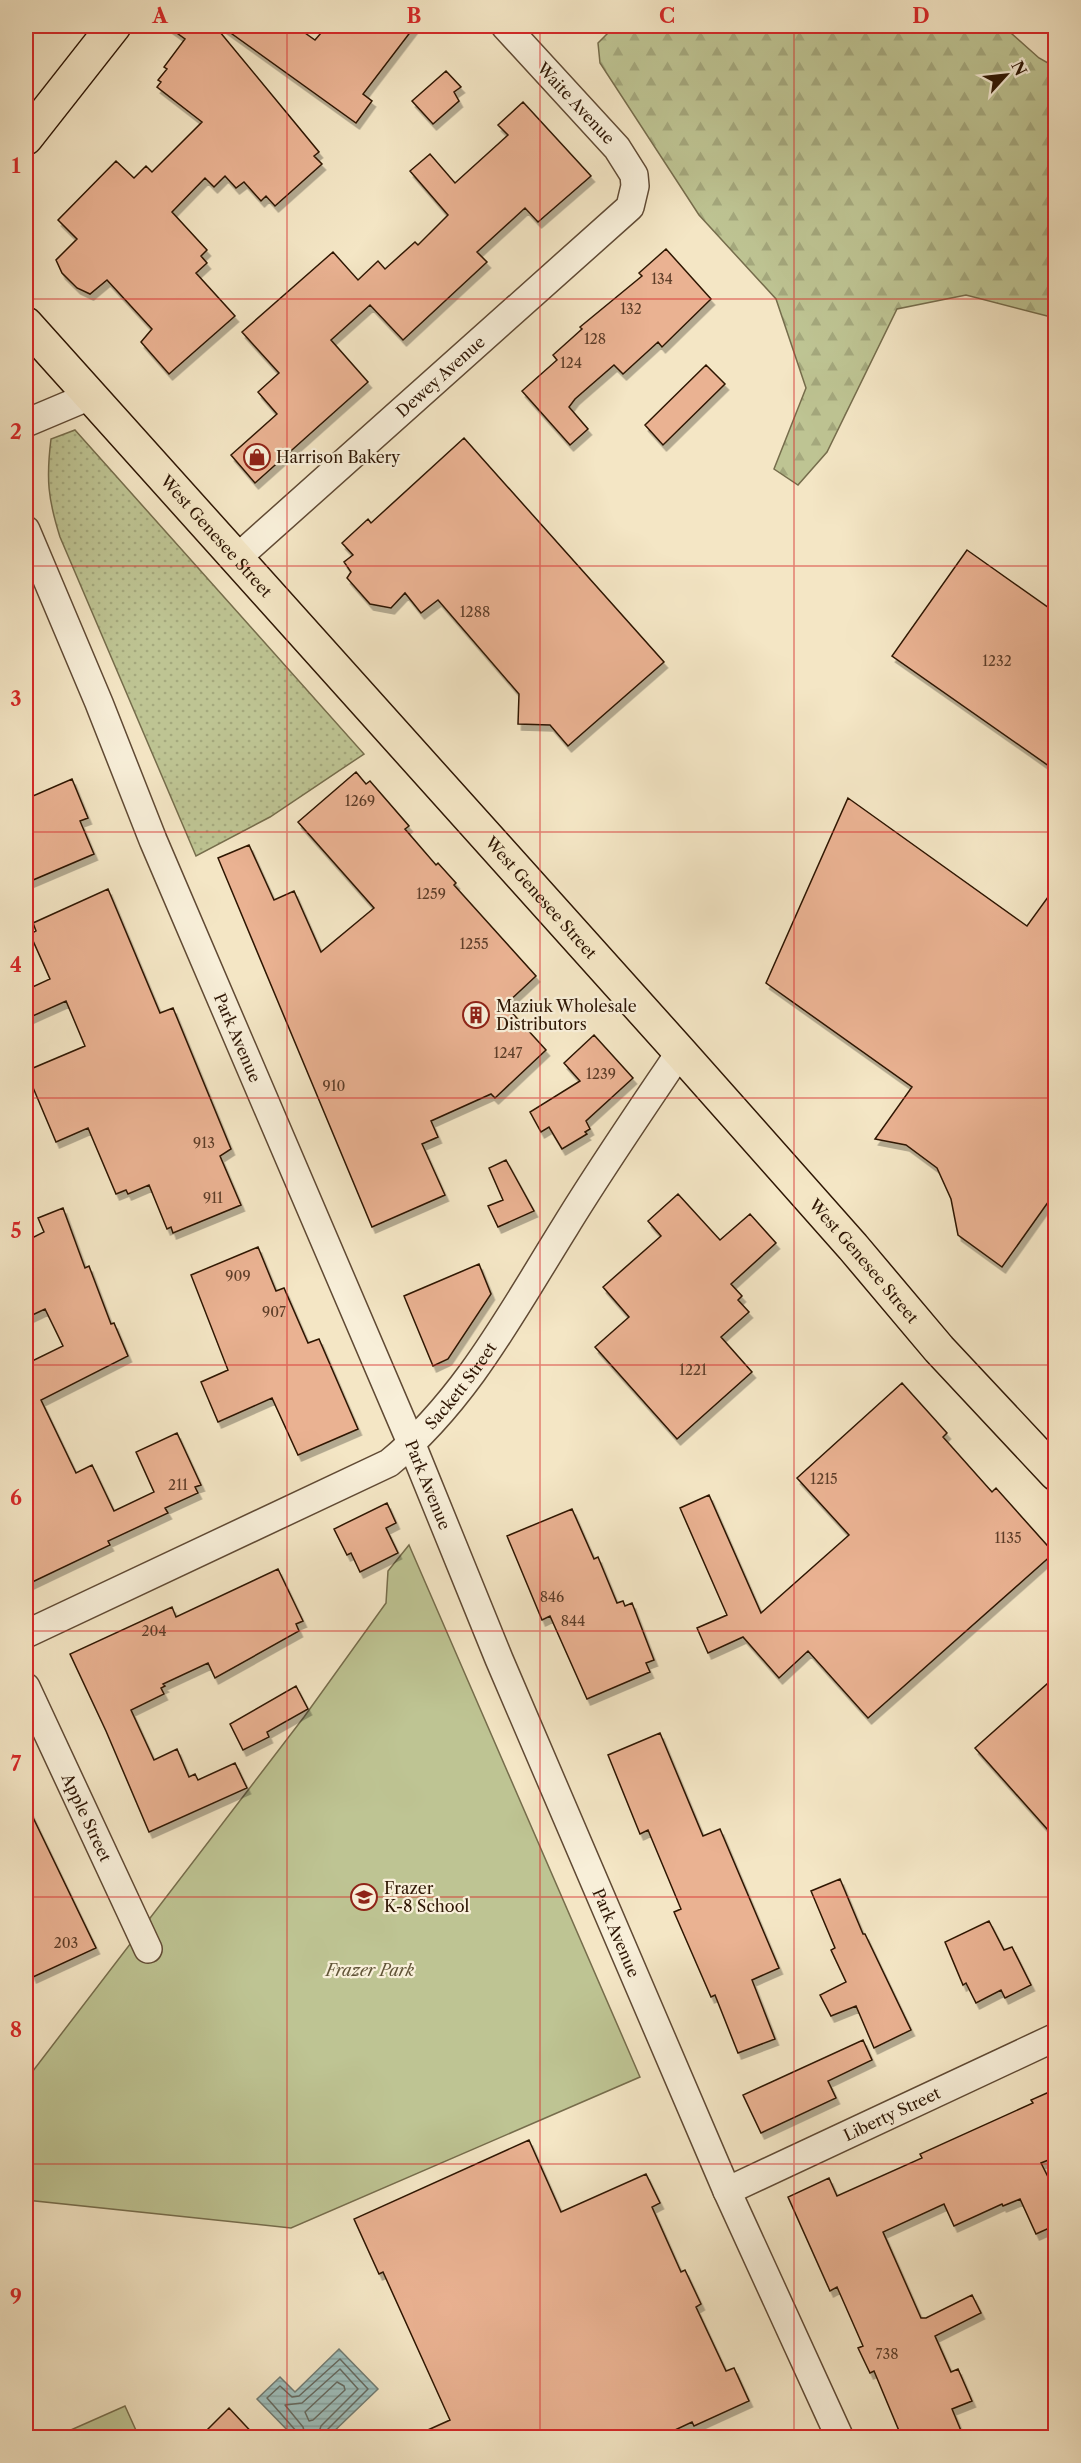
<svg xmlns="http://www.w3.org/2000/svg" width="1081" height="2463" font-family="'Libre Caslon Text',serif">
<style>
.grass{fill:url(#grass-dots);stroke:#766d4c;stroke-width:1.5}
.forest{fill:url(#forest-firs);stroke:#766d4c;stroke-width:1.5}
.park{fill:#bec493;stroke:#766d4c;stroke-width:1.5}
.water{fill:url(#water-rules);stroke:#717b72;stroke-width:1.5}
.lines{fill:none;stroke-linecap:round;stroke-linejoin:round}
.shore{stroke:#666a60;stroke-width:1.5}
.building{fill:#eab292;stroke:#2e1604;stroke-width:1.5;filter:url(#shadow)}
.street-casing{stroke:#604a34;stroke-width:30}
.primary-casing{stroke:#2e1604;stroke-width:36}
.street{stroke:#f8efd9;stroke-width:27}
.primary{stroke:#f4e6c5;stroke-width:33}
.grid{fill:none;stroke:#d62828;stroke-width:1.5;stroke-opacity:0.55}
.labels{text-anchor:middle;stroke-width:4.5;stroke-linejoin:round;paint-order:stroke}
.number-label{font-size:14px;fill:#5d3d28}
.street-label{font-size:16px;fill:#2e1604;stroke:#f8efd9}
.poi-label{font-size:16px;fill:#2e1604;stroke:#f8efd9;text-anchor:start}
.park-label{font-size:16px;font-style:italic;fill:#605336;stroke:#f8efd9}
.neatline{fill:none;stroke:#d62828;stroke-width:2}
.grid-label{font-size:20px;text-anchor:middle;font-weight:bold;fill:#d62828}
</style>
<defs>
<pattern id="grass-dots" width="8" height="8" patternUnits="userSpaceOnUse" patternTransform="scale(1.5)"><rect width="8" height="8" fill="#bec493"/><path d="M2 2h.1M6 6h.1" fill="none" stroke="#a4a87d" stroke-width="1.8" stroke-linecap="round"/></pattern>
<pattern id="forest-firs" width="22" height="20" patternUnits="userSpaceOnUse" patternTransform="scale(1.5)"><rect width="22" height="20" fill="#bec493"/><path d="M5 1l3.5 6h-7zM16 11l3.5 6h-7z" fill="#a4a87d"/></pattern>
<pattern id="water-rules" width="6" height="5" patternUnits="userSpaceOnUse" patternTransform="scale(1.5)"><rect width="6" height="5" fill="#9ebebb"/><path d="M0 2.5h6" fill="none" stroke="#88a39f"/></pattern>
<filter id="shadow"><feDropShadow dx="3.5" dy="6" stdDeviation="0" flood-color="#0004"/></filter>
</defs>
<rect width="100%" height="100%" fill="#f4e6c5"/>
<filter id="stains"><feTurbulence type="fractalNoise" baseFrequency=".00333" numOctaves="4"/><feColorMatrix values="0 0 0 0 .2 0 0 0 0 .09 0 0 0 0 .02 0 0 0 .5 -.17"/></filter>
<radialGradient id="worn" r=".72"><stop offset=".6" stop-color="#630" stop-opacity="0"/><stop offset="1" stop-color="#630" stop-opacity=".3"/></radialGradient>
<path class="grass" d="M75,430L364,754L270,817L196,856L60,537C48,499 46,479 51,439Z"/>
<path class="forest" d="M615,26H1003L1039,58L1055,67V318L966,295L897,309L827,452L798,485L774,469L806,388L776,299L699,215L600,63L598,43Z"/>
<path class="park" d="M409,1545L640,2077L291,2228L26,2200V2080L304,1717L386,1603L388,1571Z
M125,2406L139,2437H55Z"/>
<path class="water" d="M339,2349L378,2389L328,2437H294L257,2399L280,2377L295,2392Z"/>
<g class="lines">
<path class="shore" d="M337,2382L344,2386L345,2390L313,2420L309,2421L305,2412Z
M298,2438L297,2432L267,2398L280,2386L292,2397L299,2396L340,2359L368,2389L326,2431L324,2438
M306,2438L303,2427L285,2405L302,2403L340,2369L358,2389L321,2426L317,2438"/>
</g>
<path class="building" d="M167,26H215L319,152L314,156L322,164L275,206L266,196L261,201L244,182L236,188L225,176L214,187L205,178L172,212L207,250L201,256L207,263L196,273L235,316L169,374L141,342L152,329L107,280L90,294L77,288L62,273L56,260L77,239L58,220L116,161L134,178L146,166L152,172L202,122L157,87L161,82L158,80L167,69L164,67L185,39Z
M221,26H295L315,40L327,26H415L363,94L372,101L356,123Z
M446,71L461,87L454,92L459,101L433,124L412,101Z
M523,102L591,176L538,222L525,208L477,252L487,262L403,340L370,305L331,340L368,382L255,483L231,455L277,414L258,392L279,373L242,332L333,252L358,280L378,261L385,269L415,242L418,245L448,215L410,171L430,154L455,183L508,135L498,125Z
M666,249L711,299L662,347L658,342L623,374L614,365L575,399L569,407L588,429L570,445L522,391L557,360L553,355L582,329L580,327L642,276L639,273Z
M706,365L725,384L663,445L645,425Z
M464,438L664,662L568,746L550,725L518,724L519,694L438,600L421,613L405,593L391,608L370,604L347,578L351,572L344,562L353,555L342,543L368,519L371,523Z
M967,550L1056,613V771L892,656Z
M356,772L366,784L370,781L409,826L405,829L436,865L438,863L456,883L454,885L536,976L505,1005L546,1050L495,1098L491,1094L431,1121L438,1137L422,1144L445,1195L372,1227L218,858L249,845L274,900L294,891L321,952L374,908L298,822Z
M72,779L88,818L80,821L94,854L26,883V799Z
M848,798L1027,926L1056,886V1191L1002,1267L958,1235L951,1199L937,1168L906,1145L875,1139L912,1087L766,983Z
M108,889L160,1013L173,1008L231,1149L220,1156L241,1205L173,1233L171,1227L167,1229L149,1185L128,1194L126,1190L116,1194L88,1128L56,1142L26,1071L85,1046L66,1001L26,1019V990L50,979L30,934L36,931L33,923Z
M594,1035L633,1078L586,1121L590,1129L585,1132L587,1134L562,1149L549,1127L541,1132L530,1112L580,1081L564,1063Z
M506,1160L534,1211L498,1227L488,1206L503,1200L489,1168Z
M678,1194L720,1240L750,1214L776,1243L731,1284L742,1296L738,1300L749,1312L721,1337L752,1372L677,1439L595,1347L629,1317L603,1287L661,1236L648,1221Z
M63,1208L85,1268L89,1266L111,1324L114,1323L128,1356L41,1400L76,1473L92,1465L114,1511L154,1492L136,1452L177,1433L201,1485L195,1487L198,1493L165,1508L168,1513L108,1541L110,1545L26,1585V1364L63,1346L45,1309L26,1318V1241L44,1232L38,1218Z
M258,1247L276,1291L284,1288L308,1343L319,1339L358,1429L298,1455L272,1398L218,1422L201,1382L228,1370L191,1275Z
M479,1264L491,1294L448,1359L433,1366L404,1296Z
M902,1383L947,1433L943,1437L992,1492L996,1488L1054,1553L868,1718L808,1651L779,1678L743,1637L708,1653L697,1628L727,1615L680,1508L709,1495L761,1613L849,1535L797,1478Z
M387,1503L396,1523L386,1528L398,1553L360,1572L351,1553L347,1555L334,1529Z
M572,1509L594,1559L598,1557L617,1603L623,1601L625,1606L632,1603L654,1660L646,1663L650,1672L587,1699L550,1616L542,1620L507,1536Z
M278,1569L303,1621L296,1624L299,1631L215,1678L208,1663L163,1684L165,1686L161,1688L164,1694L131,1710L154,1760L177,1749L189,1777L195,1774L198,1780L235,1763L247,1788L149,1832L106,1731L70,1654L172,1607L176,1617Z
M1056,1676V1839L975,1748Z
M296,1686L308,1709L267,1732L269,1737L243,1750L230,1724Z
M660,1733L703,1836L720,1829L779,1968L752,1980L775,2039L738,2053L715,1995L711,1997L674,1912L681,1909L648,1830L640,1834L608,1755Z
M26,1803L96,1948L33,1977L26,1960Z
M840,1879L863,1934H865L911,2030L874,2048L856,2006L831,2016L820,1995L846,1982L831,1950L835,1948L811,1891Z
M989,1921L1004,1950L1012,1947L1031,1985L1005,1998L1001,1990L976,2003L966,1983L963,1985L945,1942Z
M863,2040L872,2060L828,2081L836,2098L761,2133L743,2095Z
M1056,2089V2157L1041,2163L1056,2193V2225L1036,2234L1020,2199L1003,2206L1002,2204L954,2226L944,2204L883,2232L921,2318H926L972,2295L981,2313L935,2336L951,2372L958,2369L972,2401L952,2409L964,2438H902L874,2371L870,2373L858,2348L863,2346L837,2287L830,2291L788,2197L829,2178L837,2196L922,2158L920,2154L1033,2103L1031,2100Z
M529,2140L561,2212L646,2174L660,2203L652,2207L681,2272L685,2270L701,2304L696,2307L726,2371L734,2368L749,2401L694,2426L692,2422L658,2438H410L450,2420L383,2272L379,2274L354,2219Z
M229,2408L257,2438H199Z"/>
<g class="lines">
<defs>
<g id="street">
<path d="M26,423L90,396"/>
<path id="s1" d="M26,530L99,703L153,840L412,1445L499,1659L727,2191L840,2438"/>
<path id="s2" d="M236,559L630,207L635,186L634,175L617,148L505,26"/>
<path id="s3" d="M26,1634L389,1463C466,1400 513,1310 565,1227C601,1168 641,1110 680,1052"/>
<path id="s4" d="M26,1687L148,1949"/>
<path id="s5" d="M727,2191L1056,2037"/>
</g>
<g id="primary">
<path d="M26,138L114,26"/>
<path id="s6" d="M26,324L680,1052L853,1247L939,1349L1056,1474"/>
</g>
</defs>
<use href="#street" class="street-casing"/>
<use href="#primary" class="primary-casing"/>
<use href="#street" class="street"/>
<use href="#primary" class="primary"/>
</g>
<path class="grid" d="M287,26V2438M540,26V2438M794,26V2438M26,299H1056M26,566H1056M26,832H1056M26,1098H1056M26,1365H1056M26,1631H1056M26,1897H1056M26,2164H1056"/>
<defs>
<symbol id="shop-ring" viewBox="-11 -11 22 22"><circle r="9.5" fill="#f8efd9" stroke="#8f2418" stroke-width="1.5"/><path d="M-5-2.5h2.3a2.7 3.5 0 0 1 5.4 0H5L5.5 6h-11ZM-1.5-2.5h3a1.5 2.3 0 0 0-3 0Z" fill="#8f2418"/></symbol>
<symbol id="building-ring" viewBox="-11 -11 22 22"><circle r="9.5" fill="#f8efd9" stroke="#8f2418" stroke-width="1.5"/><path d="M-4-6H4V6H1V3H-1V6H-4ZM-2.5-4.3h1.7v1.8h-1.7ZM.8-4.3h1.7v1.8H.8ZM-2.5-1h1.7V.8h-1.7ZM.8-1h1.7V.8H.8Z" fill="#8f2418"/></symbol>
<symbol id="school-ring" viewBox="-11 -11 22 22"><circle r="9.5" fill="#f8efd9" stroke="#8f2418" stroke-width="1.5"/><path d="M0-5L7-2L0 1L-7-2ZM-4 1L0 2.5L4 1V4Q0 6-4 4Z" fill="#8f2418"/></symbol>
</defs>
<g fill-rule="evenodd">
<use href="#shop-ring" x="242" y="442" width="30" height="30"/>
<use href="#building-ring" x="461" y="1000" width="30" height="30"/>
<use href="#school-ring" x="349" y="1882" width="30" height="30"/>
</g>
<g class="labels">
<g class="number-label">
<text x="662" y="284">134</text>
<text x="631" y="314">132</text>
<text x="595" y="344">128</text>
<text x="571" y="368">124</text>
<text x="475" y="617">1288</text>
<text x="997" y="666">1232</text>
<text x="360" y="806">1269</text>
<text x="431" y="899">1259</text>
<text x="474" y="949">1255</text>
<text x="508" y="1058">1247</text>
<text x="601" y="1079">1239</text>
<text x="334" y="1091">910</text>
<text x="204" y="1148">913</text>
<text x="213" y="1203">911</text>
<text x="238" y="1281">909</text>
<text x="274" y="1317">907</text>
<text x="693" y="1375">1221</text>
<text x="824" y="1484">1215</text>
<text x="178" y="1490">211</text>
<text x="1008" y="1543">1135</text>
<text x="552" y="1602">846</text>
<text x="573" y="1626">844</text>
<text x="154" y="1636">204</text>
<text x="66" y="1948">203</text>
<text x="887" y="2359">738</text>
</g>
<g class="street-label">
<text transform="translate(576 103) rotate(47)" y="6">Waite Avenue</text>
<text dy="6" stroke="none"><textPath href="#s2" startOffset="274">Dewey Avenue</textPath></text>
<text dy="6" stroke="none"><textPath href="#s6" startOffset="285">West Genesee Street</textPath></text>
<text dy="6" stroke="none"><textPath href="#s6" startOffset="771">West Genesee Street</textPath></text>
<text dy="6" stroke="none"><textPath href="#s1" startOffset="550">Park Avenue</textPath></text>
<text dy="6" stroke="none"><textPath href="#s6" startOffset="1257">West Genesee Street</textPath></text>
<text dy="6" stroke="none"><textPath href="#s3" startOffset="507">Sackett Street</textPath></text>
<text dy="6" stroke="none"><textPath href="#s1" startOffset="1036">Park Avenue</textPath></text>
<text dy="6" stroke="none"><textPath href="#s4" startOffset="144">Apple Street</textPath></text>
<text dy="6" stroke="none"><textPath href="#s1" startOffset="1522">Park Avenue</textPath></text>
<text dy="6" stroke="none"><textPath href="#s5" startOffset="182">Liberty Street</textPath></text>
</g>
<g class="poi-label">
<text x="276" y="463">Harrison Bakery</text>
<text x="496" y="1012">Maziuk Wholesale<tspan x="496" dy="18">Distributors</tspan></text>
<text x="384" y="1894">Frazer<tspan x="384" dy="18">K-8 School</tspan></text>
</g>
<g class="park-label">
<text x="370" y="1976">Frazer Park</text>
</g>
</g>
<rect width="1081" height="2463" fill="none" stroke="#f4e6c5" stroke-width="66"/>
<g transform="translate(1006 75) rotate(63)" stroke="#f8efd9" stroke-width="4.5" paint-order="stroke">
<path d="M0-4.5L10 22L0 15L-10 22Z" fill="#2e1604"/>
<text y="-9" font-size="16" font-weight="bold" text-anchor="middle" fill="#2e1604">N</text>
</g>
<rect x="33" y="33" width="1015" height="2397" class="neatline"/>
<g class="grid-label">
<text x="160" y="23">A</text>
<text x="414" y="23">B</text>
<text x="667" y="23">C</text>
<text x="921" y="23">D</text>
<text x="16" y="173">1</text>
<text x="16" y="439">2</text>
<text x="16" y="706">3</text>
<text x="16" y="972">4</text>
<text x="16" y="1238">5</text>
<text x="16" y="1505">6</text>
<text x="16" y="1771">7</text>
<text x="16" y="2037">8</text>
<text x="16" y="2304">9</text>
</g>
<rect width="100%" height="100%" filter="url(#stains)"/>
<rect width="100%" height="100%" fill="url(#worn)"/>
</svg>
